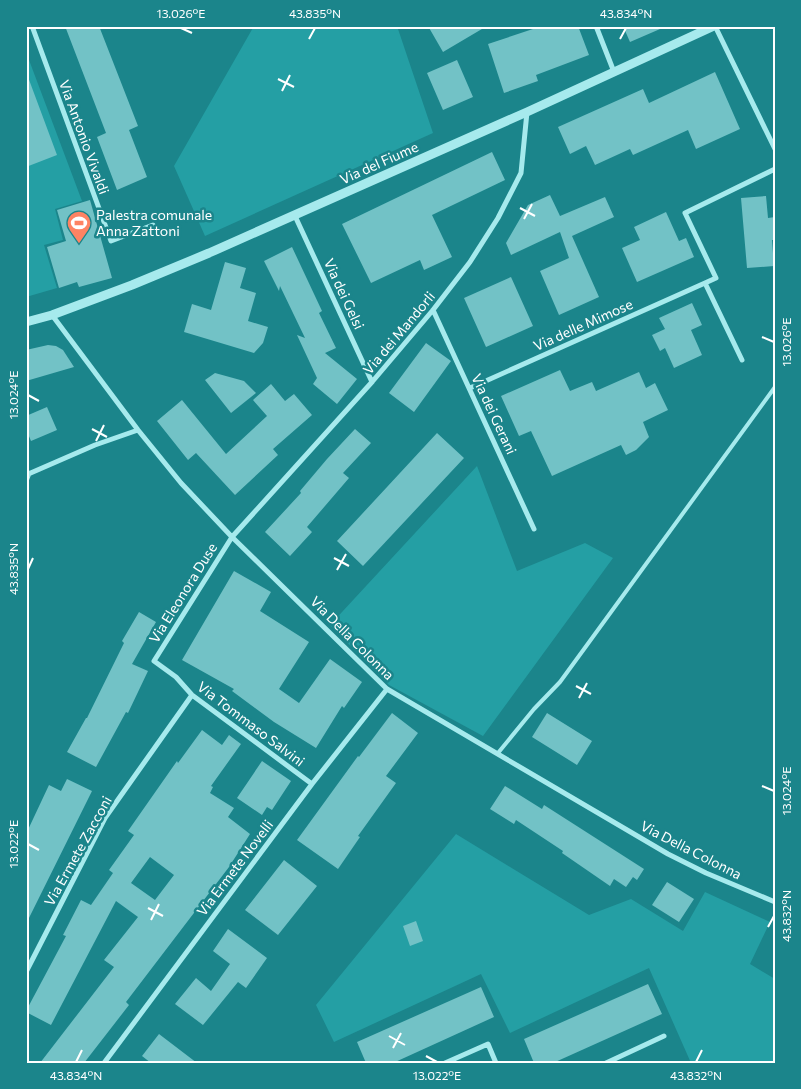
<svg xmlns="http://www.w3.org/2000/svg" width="801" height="1089" font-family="Commissioner,sans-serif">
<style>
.green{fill:#249fa4}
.building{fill:#72c2c6;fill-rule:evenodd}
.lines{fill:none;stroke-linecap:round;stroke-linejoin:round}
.service{stroke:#a6eaed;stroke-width:4}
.minor{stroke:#a6eaed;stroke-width:5}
.tertiary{stroke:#a6eaed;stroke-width:9}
.ticks{fill:none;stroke:#fff;stroke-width:2}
.labels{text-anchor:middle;stroke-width:5;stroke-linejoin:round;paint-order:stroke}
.street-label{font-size:14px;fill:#fff;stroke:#1b858b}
.poi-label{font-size:14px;fill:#fff;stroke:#1b858b;text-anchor:start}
.neatline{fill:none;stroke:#fff;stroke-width:2}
.ticks-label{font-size:12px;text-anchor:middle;fill:#fff}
</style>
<rect width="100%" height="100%" fill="#1b858b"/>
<path class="green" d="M254,26H397L433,133L205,236L174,166Z
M26,52L82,201L55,209L63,240L44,245L57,288L26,297Z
M477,466L517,571L585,543L613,558L483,736L389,685L330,625Z
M456,834L589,915L631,899L683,931L705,892L770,922L750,964L775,979V1063H691L649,968L510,1033L481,974L334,1042L316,1005Z"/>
<path class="building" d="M65,26H99L138,126L129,130L147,177L117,190L97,137L106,133Z
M428,26H487L443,52Z
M542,26H578L589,55L536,75L538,81L504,93L488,44Z
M623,26H667L630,42Z
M457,60L473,97L443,110L427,73Z
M715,72L740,129L696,149L688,130L633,155L630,149L595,165L586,146L570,154L558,127L643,89L649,103Z
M26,77H28L57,155L26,167Z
M492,152L505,180L432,215L452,257L424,270L420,260L371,283L342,224Z
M550,195L560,216L605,197L614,217L572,236L599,297L559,315L540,271L569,258L560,232L511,255L506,243L528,205Z
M766,196L768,218L775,217V240H772L774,266L747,268L741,198Z
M90,200L112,278L79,287L77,282L59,288L47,247L66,241L57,210Z
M666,212L679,241L686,238L694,257L637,282L622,248L640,240L634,227Z
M292,247L322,311L319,313L336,348L325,353L357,379L337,404L313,384L317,378L297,335L305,338L280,286L279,291L264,261Z
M225,262L246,268L240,288L256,293L248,321L268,327L263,343L254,353L184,332L192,304L211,310Z
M511,277L533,326L486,347L464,298Z
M692,303L702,325L691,330L702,355L674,368L665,348L660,351L652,335L665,329L659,318Z
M426,343L451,361L414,412L389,393Z
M48,345L56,346L63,350L74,367L26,381V350Z
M560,370L570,391L592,382L596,391L639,372L646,388L655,383L668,410L643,422L649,437L636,450L626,455L621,445L552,476L531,431L519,436L501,396Z
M215,373L244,381L256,393L231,413L205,380Z
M271,384L285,401L294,394L312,415L273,449L278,455L235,495L196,453L188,460L157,421L182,400L226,454L267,416L253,400Z
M47,407L57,430L31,441L26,429V416Z
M355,429L371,443L343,473L349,478L307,527L312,532L290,556L265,532L301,493L300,491L327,459Z
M437,433L464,458L363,566L337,541Z
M234,571L271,592L260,611L309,642L279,689L299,703L330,659L362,682L344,708L342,706L316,748L274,722L232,691L234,689L182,660Z
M139,612L156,622L132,664L148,671L128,713L126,712L96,767L67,752L86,718H87L124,643L122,641Z
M392,713L418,733L386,776L396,783L358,836L360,837L338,869L297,840L358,756L359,757Z
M547,713L592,741L577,765L532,737Z
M202,730L222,745L229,735L241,744L211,786L213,787L210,793L234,808L228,817L250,834L229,867L126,1002L129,1005L84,1063H40L114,967L104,960L138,917L116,901L51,1025L26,1012V1011L66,936L63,935L81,900L91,905L113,873L109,870L134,835L128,831L177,761L178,763ZM150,857L174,875L155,900L131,883Z
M262,761L291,781L272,810L267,807L262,815L237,798Z
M67,779L92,791L26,924V834L49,785L61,791Z
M505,786L542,809L544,805L644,869L637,880L633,877L626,887L614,879L610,886L562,853L563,851L516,820L514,824L490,809Z
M284,860L317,886L278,935L245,910Z
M667,882L694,899L679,922L652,905Z
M416,921L423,941L410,946L403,926Z
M228,929L267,958L246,988L238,982L203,1025L175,1004L196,978L211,991L230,964L213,951Z
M648,984L662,1014L553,1063H534L524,1039Z
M481,987L494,1017L393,1063H366L357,1042Z
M159,1034L197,1063H151L142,1056Z"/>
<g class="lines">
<path class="service" d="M498,753L534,709L560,682L775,387"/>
<path class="minor" d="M32,26L111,241L153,225
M596,26L614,72
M715,26L775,149
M295,216L372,382
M433,310L534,529
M52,315L138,430L181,483L232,537L387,689L668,854L706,873L775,902
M742,360L705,283L716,278L685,213L775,169
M470,388L705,283
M26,475L95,445L138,430
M26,481L29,473
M312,784L192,695L176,677L154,661L232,537L372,382L433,310L470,262L498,218L521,173L527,112
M26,972L105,818L192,695
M104,1063L312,784L387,689
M445,1063L488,1044L496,1063
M606,1063L664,1036"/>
<path class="tertiary" d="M26,322L52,315L132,285L209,253L527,112L714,26"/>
</g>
<path class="ticks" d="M181,28L192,33M309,39L315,28M620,39L626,28M278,79L294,87M282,91L290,75M520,208L535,216M524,219L532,204M762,337L774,342M28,395L39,401M92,429L107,437M96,441L104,425M334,558L349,566M28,569L33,558M337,570L346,554M576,686L591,694M579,698L587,683M762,786L774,791M28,844L39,850M148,908L163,916M151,920L159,904M768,927L774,916M389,1036L405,1045M393,1048L401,1033M426,1056L437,1062M76,1062L82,1050M696,1062L702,1050"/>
<defs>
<symbol id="stadium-pin" viewBox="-11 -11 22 30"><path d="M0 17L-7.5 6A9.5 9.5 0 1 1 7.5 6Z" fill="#fe8363" stroke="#1b858b"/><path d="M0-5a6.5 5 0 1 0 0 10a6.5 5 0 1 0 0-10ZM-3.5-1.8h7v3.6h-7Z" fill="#fff"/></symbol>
</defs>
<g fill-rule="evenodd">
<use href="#stadium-pin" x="65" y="209" width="28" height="38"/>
</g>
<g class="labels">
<g class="street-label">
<text transform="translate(84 137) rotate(70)" y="5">Via Antonio Vivaldi</text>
<text transform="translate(379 163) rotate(-24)" y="5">Via del Fiume</text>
<text transform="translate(344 294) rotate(65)" y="5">Via dei Gelsi</text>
<text transform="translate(583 325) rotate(-24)" y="5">Via delle Mimose</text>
<text transform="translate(399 333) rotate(-50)" y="5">Via dei Mandorli</text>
<text transform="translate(494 414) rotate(65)" y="5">Via dei Gerani</text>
<text transform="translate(183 593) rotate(-58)" y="5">Via Eleonora Duse</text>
<text transform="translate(352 638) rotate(45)" y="5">Via Della Colonna</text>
<text transform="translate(251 724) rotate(37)" y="5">Via Tommaso Salvini</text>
<text transform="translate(691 850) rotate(27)" y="5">Via Della Colonna</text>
<text transform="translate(78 851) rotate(-61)" y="5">Via Ermete Zacconi</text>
<text transform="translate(235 868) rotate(-53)" y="5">Via Ermete Novelli</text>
</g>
<g class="poi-label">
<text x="96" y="220">Palestra comunale<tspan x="96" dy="16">Anna Zattoni</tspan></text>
</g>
</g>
<rect width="801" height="1089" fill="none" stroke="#1b858b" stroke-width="55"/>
<rect x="28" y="28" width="746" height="1034" class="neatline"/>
<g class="ticks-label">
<text x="181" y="18">13.026°E</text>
<text x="315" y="18">43.835°N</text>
<text x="626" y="18">43.834°N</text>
<text transform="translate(787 342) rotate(-90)" y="4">13.026°E</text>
<text transform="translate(14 395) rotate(-90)" y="4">13.024°E</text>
<text transform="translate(14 569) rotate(-90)" y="4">43.835°N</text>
<text transform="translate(787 791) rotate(-90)" y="4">13.024°E</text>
<text transform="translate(14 844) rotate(-90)" y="4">13.022°E</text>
<text transform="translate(787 916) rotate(-90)" y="4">43.832°N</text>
<text x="76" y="1080">43.834°N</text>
<text x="437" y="1080">13.022°E</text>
<text x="696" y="1080">43.832°N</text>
</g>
</svg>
